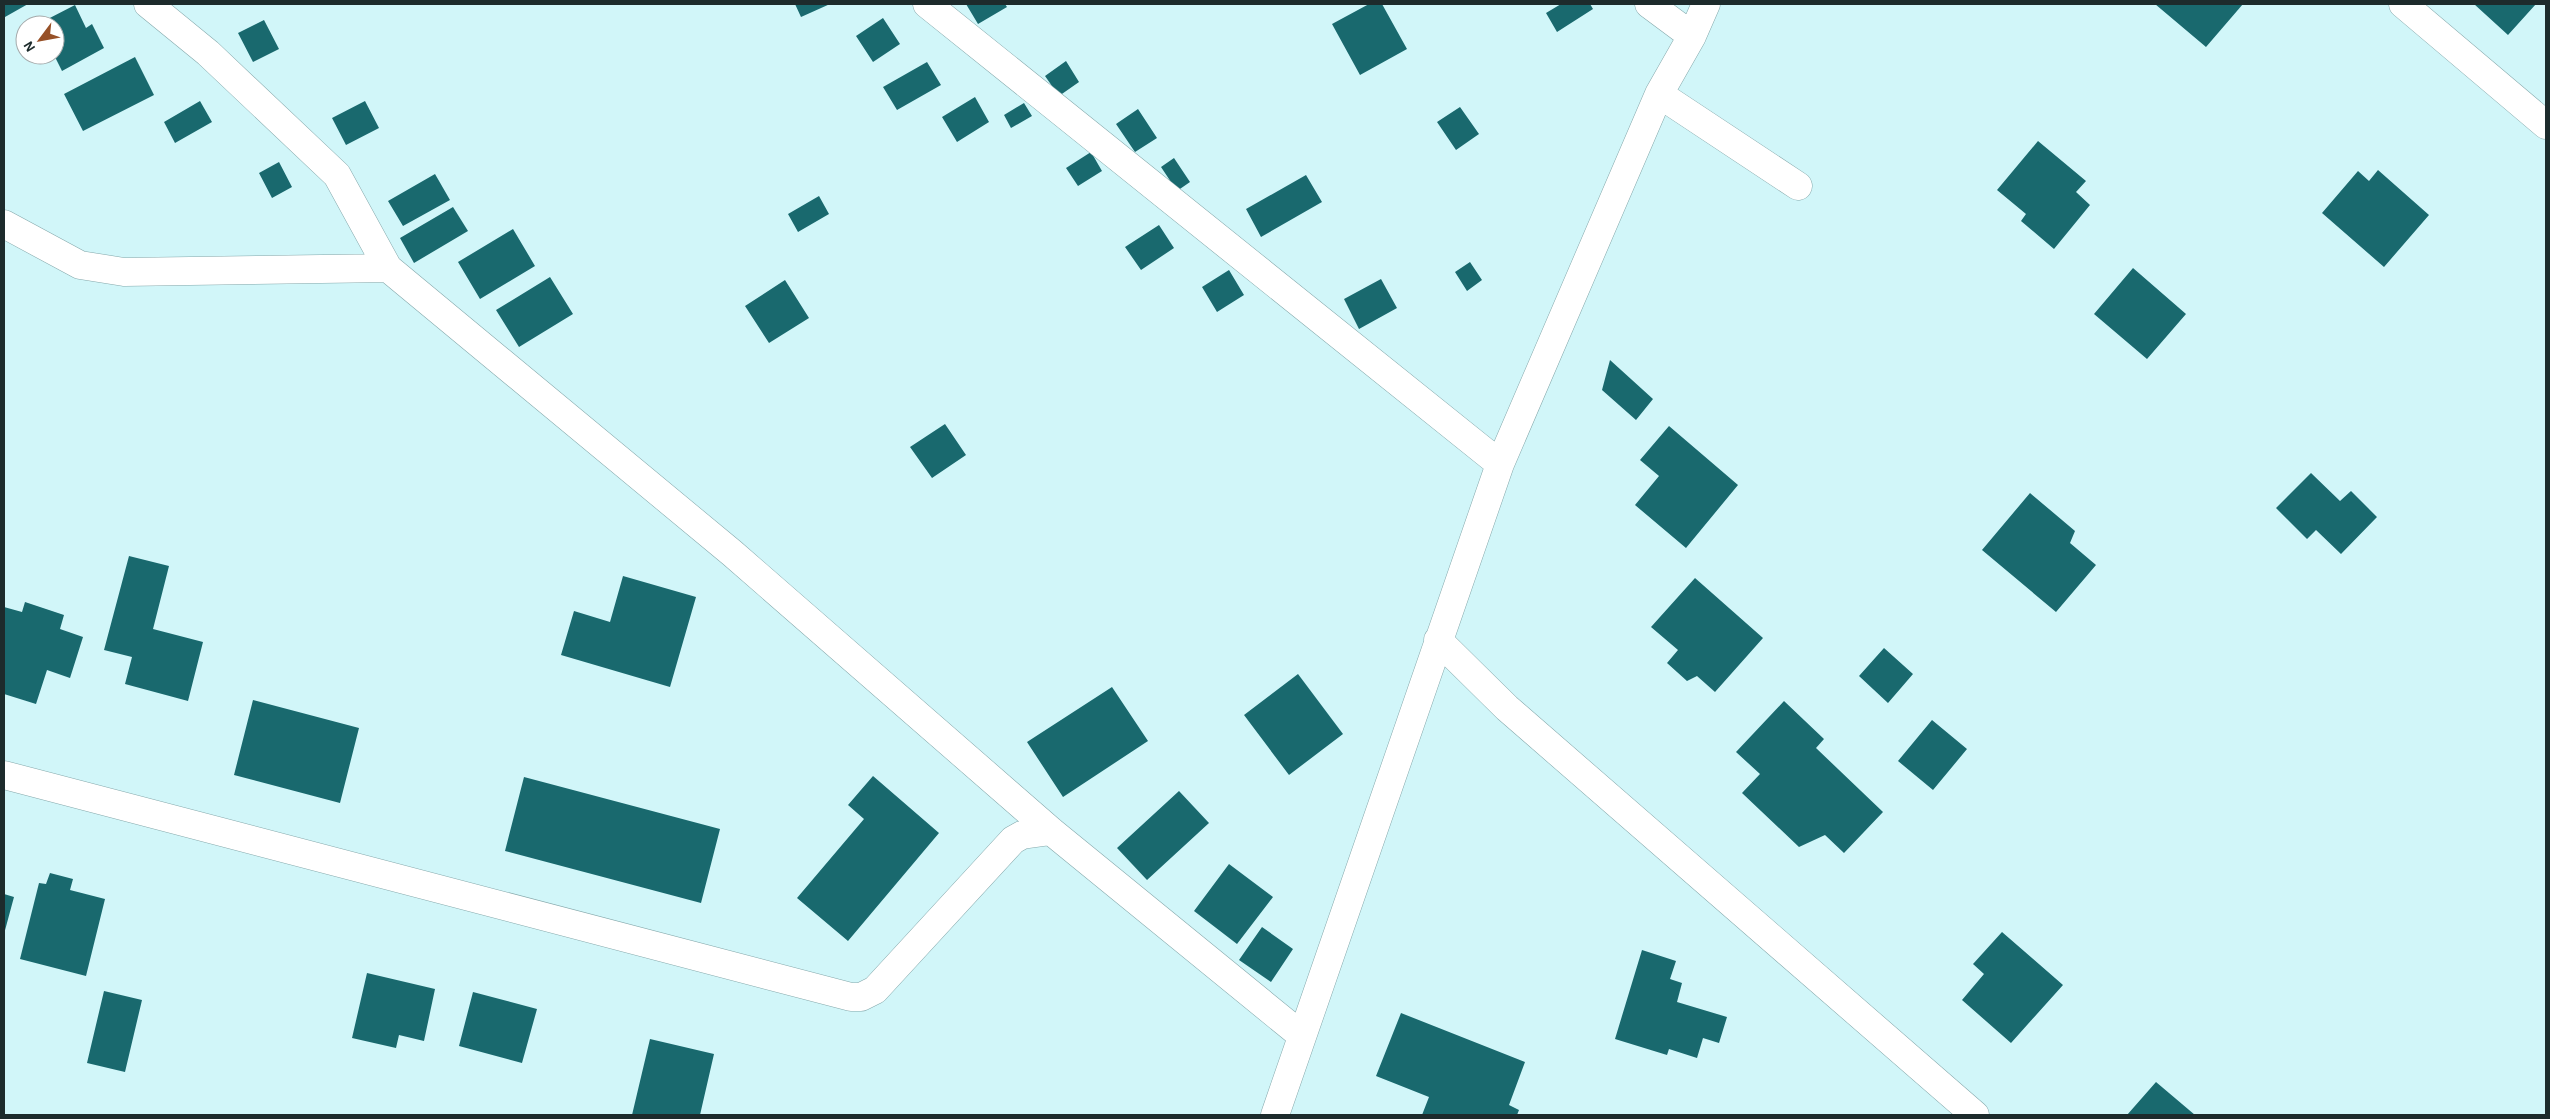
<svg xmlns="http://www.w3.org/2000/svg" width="2550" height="1119" font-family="'Alegreya Sans',sans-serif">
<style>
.building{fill:#19696e}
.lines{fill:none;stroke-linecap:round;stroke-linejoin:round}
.minor-casing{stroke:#85a8ab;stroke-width:29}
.minor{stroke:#fff;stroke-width:28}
</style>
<rect width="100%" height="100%" fill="#d1f6f9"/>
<path class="building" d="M4,4H28L5,17Z
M795,4H830L801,17Z
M966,4H1005L1007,7L978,24Z
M1369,4H1382L1407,49L1360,75L1332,24Z
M1561,4H1590L1593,9L1557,32L1546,13Z
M2155,4H2243L2206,47Z
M2474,4H2536L2508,35Z
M75,5L86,28L92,24L104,48L62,71L54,55L55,25H43L42,22Z
M883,18L900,44L873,62L856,36Z
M264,20L279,49L253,62L238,33Z
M135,57L154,95L83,131L64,94Z
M1066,61L1079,82L1059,96L1045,76Z
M927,62L941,85L897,110L883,87Z
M975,97L989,122L957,142L942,117Z
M200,101L212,122L175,143L164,122Z
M365,101L379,128L346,145L332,118Z
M1024,103L1032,116L1011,128L1004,115Z
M1460,107L1479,134L1456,150L1437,122Z
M1138,109L1157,138L1135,152L1116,124Z
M2038,141L2086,181L2076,192L2090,205L2054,249L2021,221L2026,214L1997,190Z
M1091,152L1102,171L1078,186L1066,168Z
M1174,158L1190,182L1177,191L1161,167Z
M279,162L292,187L272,198L259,173Z
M2378,170L2429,215L2384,267L2322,213L2358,171L2369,181Z
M435,174L450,200L403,226L388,201Z
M1306,175L1322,202L1261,237L1246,209Z
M819,196L829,214L798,232L788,214Z
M453,207L468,231L414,263L400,238Z
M1159,225L1174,248L1141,270L1125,247Z
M513,229L535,266L480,299L458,262Z
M1470,262L1482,280L1467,291L1455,272Z
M2133,268L2186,314L2147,359L2094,314Z
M1229,270L1244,295L1217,312L1202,287Z
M550,277L573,314L519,347L496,310Z
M1381,279L1397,308L1359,329L1344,299Z
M785,280L809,318L769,343L745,306Z
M1610,360L1653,399L1636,420L1602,390Z
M945,424L966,455L932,478L910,447Z
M1669,426L1738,485L1686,548L1635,505L1659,476L1640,460Z
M2311,473L2340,501L2351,491L2377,517L2341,554L2316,530L2307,539L2276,508Z
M2030,493L2075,531L2070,543L2096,565L2056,612L1982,550Z
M129,556L169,566L153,629L203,642L188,701L125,684L132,657L104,650Z
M623,576L696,597L670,687L561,655L574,611L610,622Z
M1695,578L1763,638L1715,692L1697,676L1687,681L1667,663L1678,650L1651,627Z
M25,602L64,615L60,629L83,637L70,678L47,670L36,704L4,694V607L22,612Z
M1884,648L1913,674L1888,703L1859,676Z
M1298,674L1343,734L1289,775L1244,715Z
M1112,687L1148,741L1063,797L1027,742Z
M253,700L359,728L340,803L234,775Z
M1784,701L1824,739L1816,748L1883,812L1844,853L1825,835L1799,847L1742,793L1760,774L1736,752Z
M1932,720L1967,749L1933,790L1898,761Z
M873,776L939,833L848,941L797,898L864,819L848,805Z
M524,777L720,829L701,903L505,851Z
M1179,791L1209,823L1147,880L1117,848Z
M1229,864L1273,897L1237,944L1194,911Z
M50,873L73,879L70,890L105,899L86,976L20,959L39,883L46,884Z
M4,894L14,897L4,934Z
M1262,927L1293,949L1271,982L1239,960Z
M2002,932L2063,985L2011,1043L1962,1000L1984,974L1973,964Z
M1642,950L1676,961L1670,979L1682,983L1677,1002L1727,1017L1719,1043L1703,1038L1697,1058L1669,1049L1667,1055L1615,1039Z
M367,973L435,989L424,1041L399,1035L396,1048L352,1038Z
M104,991L142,1000L125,1072L87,1063Z
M473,992L537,1009L522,1063L459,1046Z
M1401,1013L1525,1062L1509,1105L1519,1110L1517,1115H1422L1429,1097L1376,1076Z
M650,1039L714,1054L700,1115H632Z
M2156,1082L2195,1115H2127Z"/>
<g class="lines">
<defs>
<path id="minor" d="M148,4L208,53L337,175L388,268
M927,4L1500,464
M1649,4L1692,36
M2403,4L2546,125
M1659,94L1798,186
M4,224L80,265L124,272L388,268L732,553L1051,831L1301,1035
M1438,640L1507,708L1975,1115
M4,775L851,997H861L875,990L1013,840L1022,835L1051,831
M1275,1115L1500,464L1659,94L1692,36L1706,4"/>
</defs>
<use href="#minor" class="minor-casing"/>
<use href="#minor" class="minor"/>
</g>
<rect width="2550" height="1119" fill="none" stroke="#1d2b2c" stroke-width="10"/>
<g transform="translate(40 40) rotate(238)"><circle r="24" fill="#ffffff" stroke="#a5aaab"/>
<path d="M0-4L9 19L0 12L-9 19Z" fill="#975128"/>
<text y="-8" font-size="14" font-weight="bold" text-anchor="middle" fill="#1d2b2c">N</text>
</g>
</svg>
